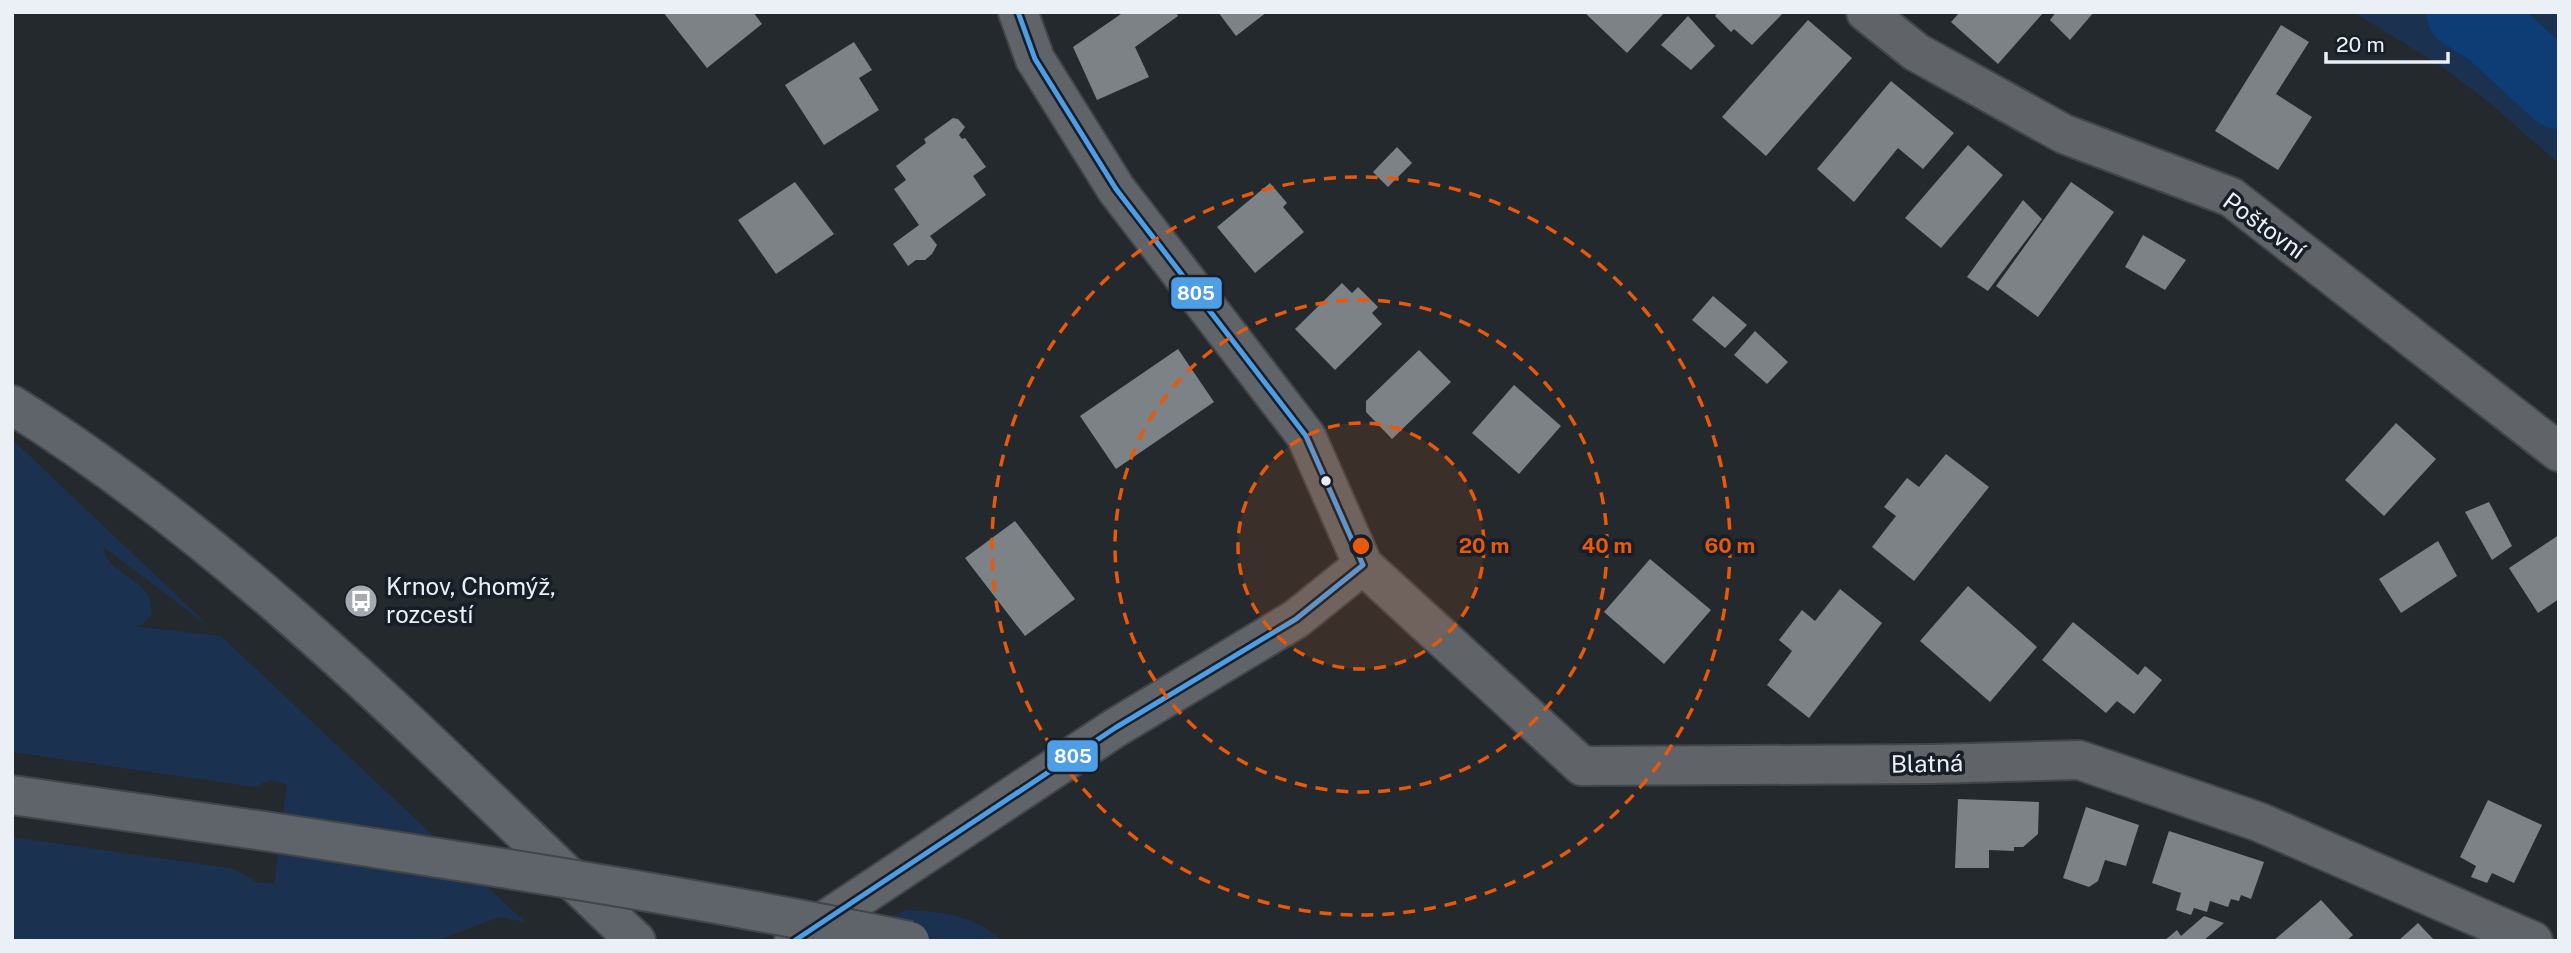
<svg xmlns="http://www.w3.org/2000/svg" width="2571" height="953" font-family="'Public Sans',sans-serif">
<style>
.green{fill:#1a314f}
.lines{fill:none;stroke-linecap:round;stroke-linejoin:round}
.river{stroke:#0e3d75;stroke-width:74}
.building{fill:#7d8287}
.minor-casing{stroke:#42464b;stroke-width:42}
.major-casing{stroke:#42464b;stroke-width:42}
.minor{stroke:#606468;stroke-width:38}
.major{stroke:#5f646a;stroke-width:38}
.major-bridge-casing{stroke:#42464b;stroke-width:42;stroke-linecap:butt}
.major-bridge{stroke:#5f646a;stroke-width:38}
.bus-1-casing{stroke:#171e28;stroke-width:10}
.bus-1{stroke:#4d9ee5;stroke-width:5}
.ring{fill:none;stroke:#e8590c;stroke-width:3.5;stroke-dasharray:12 9}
.bus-dot{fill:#ebf0f6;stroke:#171e28;stroke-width:2.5}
.labels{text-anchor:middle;stroke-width:7;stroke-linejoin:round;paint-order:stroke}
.street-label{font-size:24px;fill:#ebf0f6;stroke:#171e28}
.poi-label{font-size:24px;fill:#ebf0f6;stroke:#171e28;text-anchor:start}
.centre{fill:#e8590c;stroke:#171e28;stroke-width:3.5}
.ring-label{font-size:21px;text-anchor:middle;font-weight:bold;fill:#e8590c;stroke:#171e28;stroke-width:7;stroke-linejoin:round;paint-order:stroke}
.line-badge{stroke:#171e28;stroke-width:2.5}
.badge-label{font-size:19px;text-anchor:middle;font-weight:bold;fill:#fff}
</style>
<rect width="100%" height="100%" fill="#24292e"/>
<path class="green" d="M2353,12H2559V164L2491,104L2438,64Z
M12,439L211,628L103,547C108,573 138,575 149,597C152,602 151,610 152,615L141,625L133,626L221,636L525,922L499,917L436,941H12V837L235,869L255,882L274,884L287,784L270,780L254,787L12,752Z
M908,910C948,913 971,914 1003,941H842L859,927Z"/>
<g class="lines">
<path class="river" d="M2463,12L2494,32L2559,92"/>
</g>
<path class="building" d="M663,12H753L762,24L707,68Z
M1124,12H1176L1178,16L1135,47L1149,77L1097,100L1073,47Z
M1218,12H1267L1236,36Z
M1584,12H1665L1627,53Z
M1718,12H1784L1752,45L1734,29L1731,32L1715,16Z
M1960,12H2044L1998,64L1951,22Z
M2056,12H2094L2070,40L2050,20Z
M1688,16L1715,46L1691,70L1661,45Z
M1808,20L1852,58L1766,156L1722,117Z
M2281,25L2309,42L2276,94L2312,117L2278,170L2215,131Z
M854,42L872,70L859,78L879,110L824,145L785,85Z
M1891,81L1954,133L1923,169L1898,148L1854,202L1817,169Z
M953,118L958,119L965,127L959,135L962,139L965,138L986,167L973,176L986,195L930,236L937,245L932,254L925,260H916L908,266L893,244L919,225L894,189L906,180L896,166L926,143L924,139Z
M1968,145L2003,175L1941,248L1905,218Z
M1397,147L1412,163L1388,187L1373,172Z
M795,182L834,234L776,274L738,220Z
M2071,182L2114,212L2038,317L1996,286Z
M1270,183L1287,203L1283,207L1304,232L1255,273L1217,227Z
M2023,200L2042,219L1988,291L1967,277Z
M2143,235L2186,260L2165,290L2125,267Z
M1342,283L1352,293L1358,287L1378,307L1372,313L1382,324L1335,370L1295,329Z
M1713,296L1747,325L1725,348L1692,320Z
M1755,331L1788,362L1767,384L1734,355Z
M1178,349L1214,402L1116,469L1080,416Z
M1419,350L1451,382L1392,439L1366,412V401Z
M1514,385L1561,426L1519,474L1472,433Z
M2396,423L2436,459L2384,516L2345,480Z
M1946,454L1989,487L1914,581L1872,547L1896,516L1884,507L1907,478L1919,487Z
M2489,502L2512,546L2492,560L2465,512Z
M1015,521L1075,599L1025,636L965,558Z
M2559,535V599L2538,613L2509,568Z
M2438,541L2457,576L2401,613L2379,579Z
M1650,559L1711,610L1664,664L1604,612Z
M1968,586L2037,647L1990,702L1920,641Z
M1840,589L1882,623L1809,718L1767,685L1792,651L1779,640L1802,610L1815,621Z
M2073,622L2138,675L2145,666L2162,680L2134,714L2117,701L2106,713L2042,660Z
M1958,799L2039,802L2038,834L2023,847H2014V851L1989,850V868H1955Z
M2488,800L2542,825L2514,883L2492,873L2487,883L2471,877L2476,866L2460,857Z
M2086,807L2139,825L2126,866L2105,860L2098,881L2089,887L2063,878Z
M2169,831L2264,862L2251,899L2241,895L2239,901L2231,899L2228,907L2210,901L2207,912L2194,908L2191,915L2176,910L2181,893L2152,883Z
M2321,900L2353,935L2346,941H2273Z
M2204,916L2224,923L2203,941H2164L2177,930L2181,936Z
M2418,923L2435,941H2398Z"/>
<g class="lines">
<defs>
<path id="minor" d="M1866,12L1916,52L2064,134L2231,197L2559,452
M1363,565L1582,766L1931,764L2079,760L2259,822L2533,941
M794,941L1115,728L1296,619L1363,565L1306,436L1116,189L1035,59L1018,12"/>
<path id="major" d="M12,405C243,549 439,754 636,941
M12,795L264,831"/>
</defs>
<use href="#minor" class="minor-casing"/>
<use href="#major" class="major-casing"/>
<use href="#minor" class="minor"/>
<use href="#major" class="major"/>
<defs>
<path id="major-bridge" d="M264,831C480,864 696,897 910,941"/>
</defs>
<use href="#major-bridge" class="major-bridge-casing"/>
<use href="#major-bridge" class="major-bridge"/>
<defs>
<path id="bus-1" d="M794,941L1115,728L1296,619L1363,565L1306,436L1116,189L1035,59L1018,12"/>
</defs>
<use href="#bus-1" class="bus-1-casing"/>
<use href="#bus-1" class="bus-1"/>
</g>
<circle cx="1361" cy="546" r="123" fill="#e8590c" fill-opacity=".12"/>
<g class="ring">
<circle cx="1361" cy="546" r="123"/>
<circle cx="1361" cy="546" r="246"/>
<circle cx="1361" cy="546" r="369"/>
</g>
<defs>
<symbol id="bus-disc" viewBox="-11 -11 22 22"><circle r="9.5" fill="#a5aab0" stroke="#171e28"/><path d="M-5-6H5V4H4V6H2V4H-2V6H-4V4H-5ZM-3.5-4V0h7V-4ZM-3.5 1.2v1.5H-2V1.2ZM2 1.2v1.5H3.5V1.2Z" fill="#fff"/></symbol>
</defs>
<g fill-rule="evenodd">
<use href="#bus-disc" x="342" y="582" width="38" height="38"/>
</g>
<circle class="bus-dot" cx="1326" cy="481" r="6"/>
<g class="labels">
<g class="street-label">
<text transform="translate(2264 226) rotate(36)" y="8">Poštovní</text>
<text transform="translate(1927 764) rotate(-1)" y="8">Blatná</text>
</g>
<g class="poi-label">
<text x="386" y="595">Krnov, Chomýž,<tspan x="386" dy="28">rozcestí</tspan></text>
</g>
</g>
<circle cx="1361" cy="546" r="10" class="centre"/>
<g class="ring-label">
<text x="1484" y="553">20 m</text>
<text x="1607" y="553">40 m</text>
<text x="1730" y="553">60 m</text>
</g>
<g class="line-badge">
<rect x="1170" y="276" width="53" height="34" rx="7" fill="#4d9ee5"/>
<rect x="1046" y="739" width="53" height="34" rx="7" fill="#4d9ee5"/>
</g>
<g class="badge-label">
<text x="1196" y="300">805</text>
<text x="1073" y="763">805</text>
</g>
<rect width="2571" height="953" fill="none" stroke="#ebf0f6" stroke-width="28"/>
<path d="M2326 52v10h122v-10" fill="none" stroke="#ebf0f6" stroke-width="3.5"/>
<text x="2336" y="52" font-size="21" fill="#ebf0f6" stroke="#171e28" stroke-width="5" paint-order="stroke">20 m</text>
</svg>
